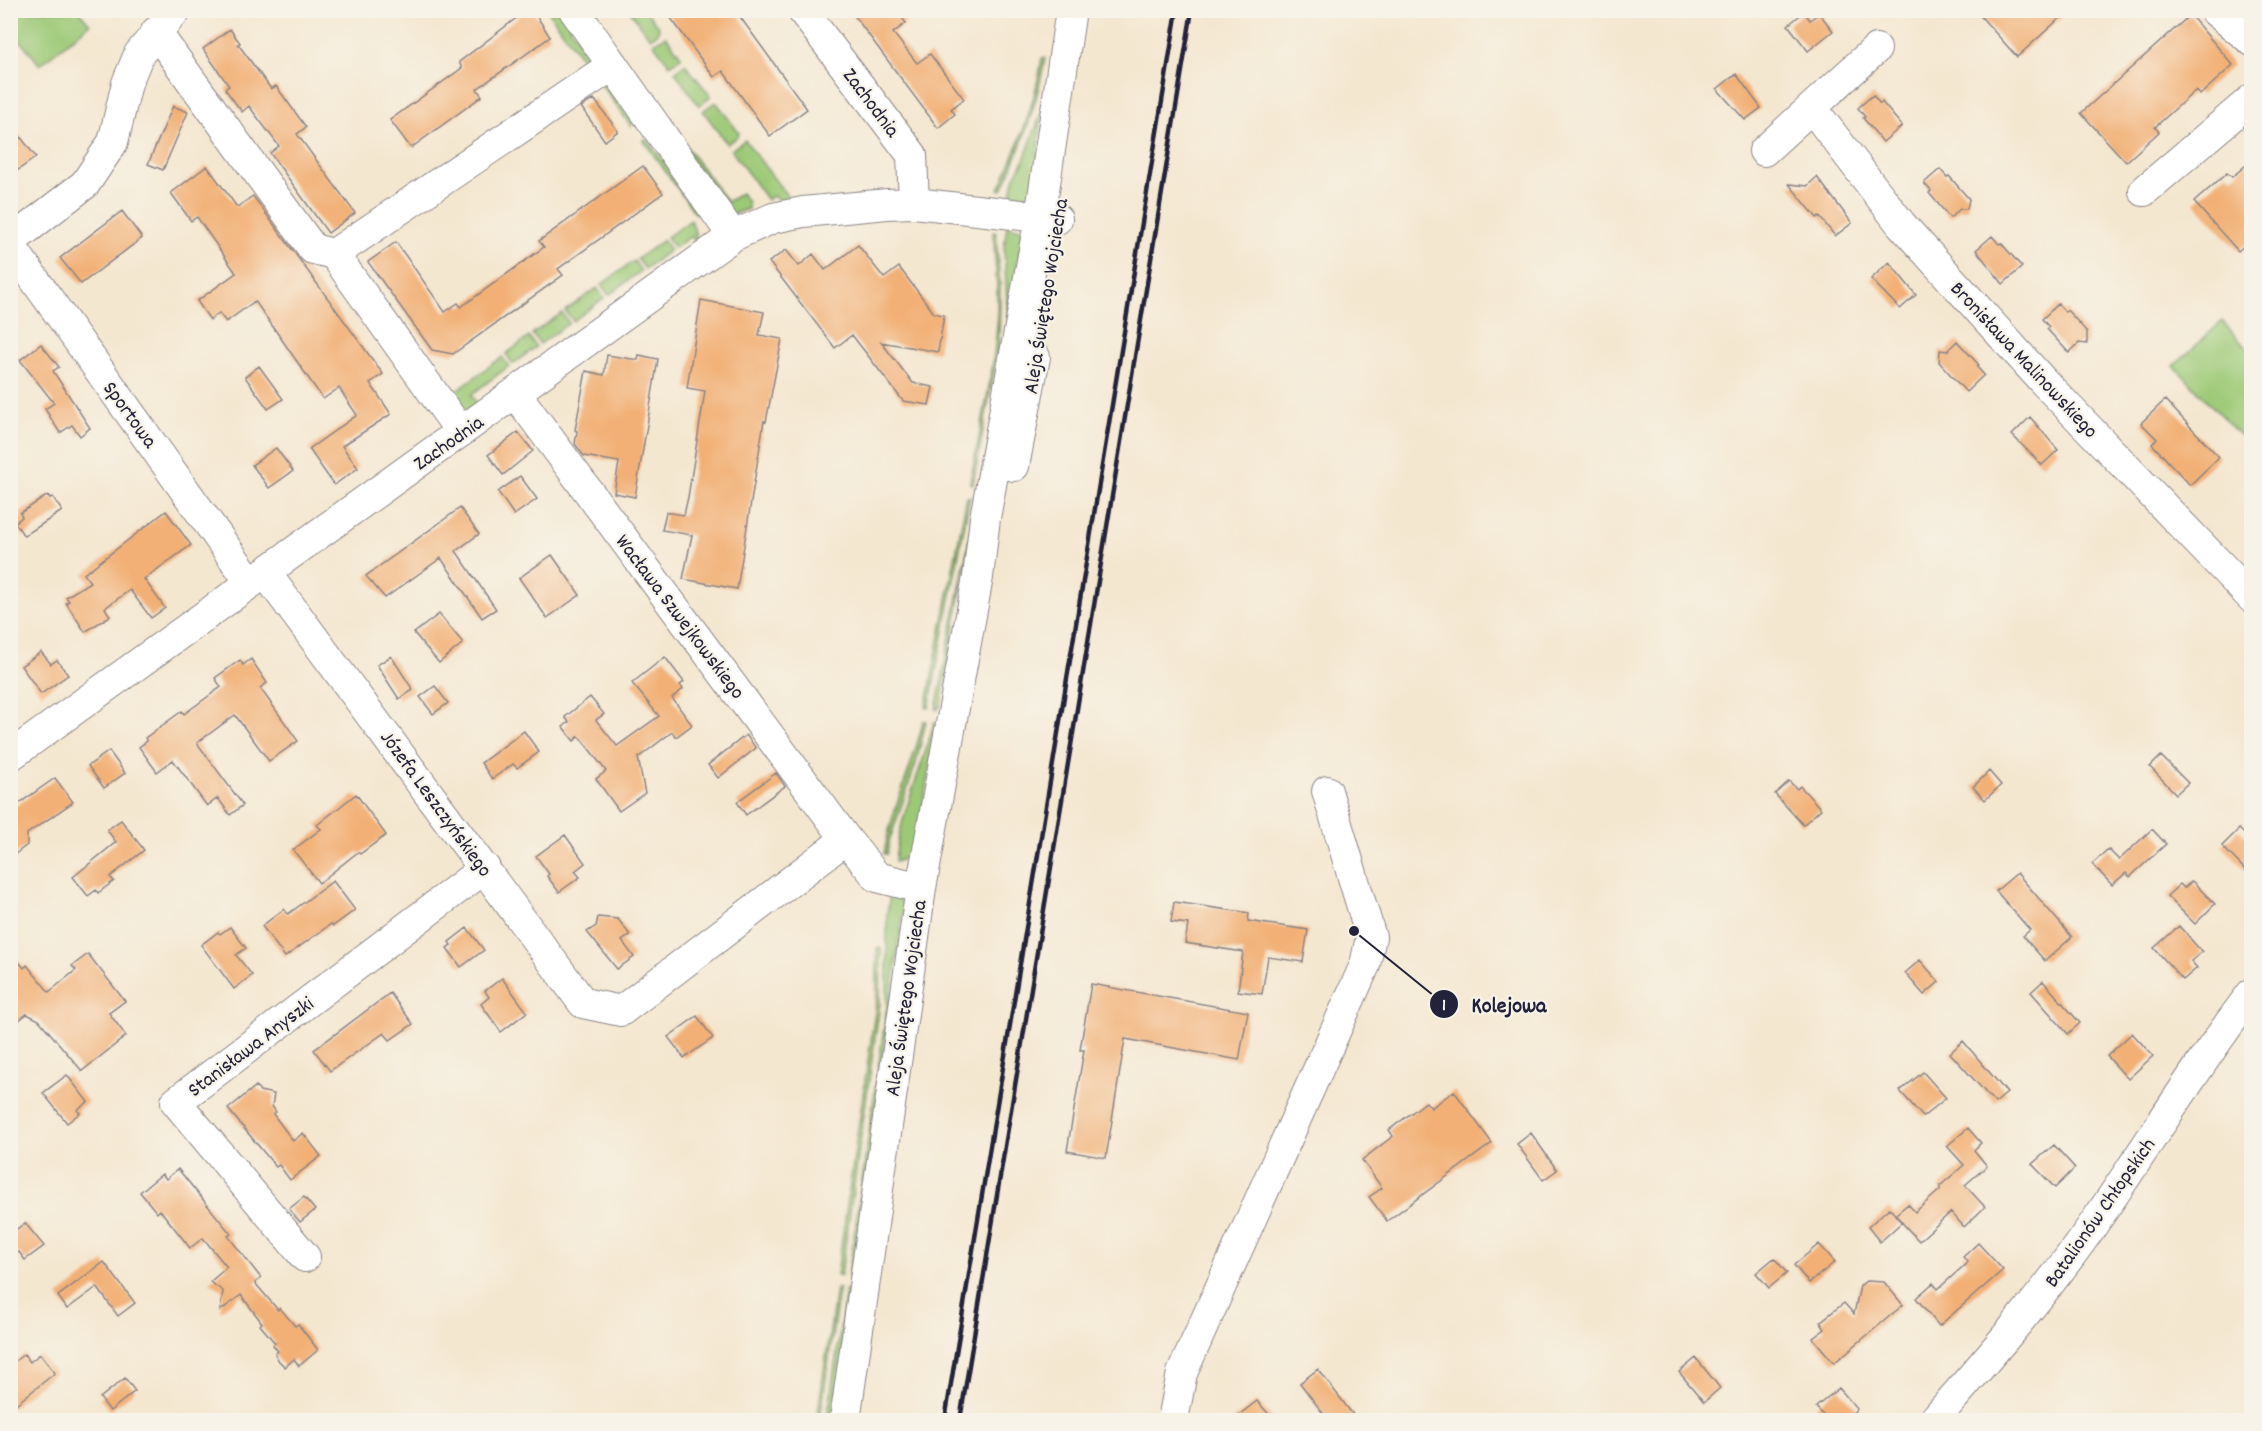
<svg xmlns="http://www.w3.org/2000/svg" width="2262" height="1431" font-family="Dekko,sans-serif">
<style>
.green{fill:#9cc976;stroke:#5f7658;stroke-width:1.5}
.building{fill:#f2b076}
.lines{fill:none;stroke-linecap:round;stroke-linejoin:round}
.minor-casing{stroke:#8b8486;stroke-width:32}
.minor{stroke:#fff;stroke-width:30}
.rail{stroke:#22223b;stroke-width:4.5}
.labels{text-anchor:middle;stroke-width:4.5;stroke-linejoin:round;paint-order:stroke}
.street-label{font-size:21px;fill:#22223b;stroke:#f7f3e8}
.leader{fill:none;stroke:#22223b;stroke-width:2}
.callout-dot{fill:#22223b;stroke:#f7f3e8;stroke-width:2}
.mark-label{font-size:18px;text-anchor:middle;font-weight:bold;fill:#fff}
.callout-label{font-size:22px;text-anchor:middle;font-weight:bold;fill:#22223b;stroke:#f7f3e8;stroke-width:4.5;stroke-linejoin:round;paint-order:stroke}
</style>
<rect width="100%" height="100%" fill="#f7f3e8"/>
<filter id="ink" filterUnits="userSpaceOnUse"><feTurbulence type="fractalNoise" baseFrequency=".0167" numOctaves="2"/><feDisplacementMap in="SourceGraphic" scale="12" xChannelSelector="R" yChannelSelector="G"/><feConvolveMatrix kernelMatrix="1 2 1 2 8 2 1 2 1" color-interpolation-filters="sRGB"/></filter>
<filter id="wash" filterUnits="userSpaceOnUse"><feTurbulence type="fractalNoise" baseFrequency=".008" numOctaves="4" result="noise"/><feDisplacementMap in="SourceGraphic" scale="24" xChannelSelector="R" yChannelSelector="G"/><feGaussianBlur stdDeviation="1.35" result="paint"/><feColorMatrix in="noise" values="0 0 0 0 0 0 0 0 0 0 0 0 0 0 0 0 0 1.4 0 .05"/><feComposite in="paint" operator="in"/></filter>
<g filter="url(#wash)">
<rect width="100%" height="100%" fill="#f4e7d0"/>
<path class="green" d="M10,11H79L90,24L40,65L11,29Z
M548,11H560L590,58L587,66Z
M588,11L727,202L741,193L748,202V209L730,215Z
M630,11H646L659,27L658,33L650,38Z
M666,36L681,56V58L670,65L653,43Z
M1042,58H1045C1037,105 1022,146 1002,190L999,189C1019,146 1035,104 1042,58Z
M685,64L710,95V97L699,106L675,72Z
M601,84H610L636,119L631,126Z
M714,103H717L739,133L738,136L727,144L703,111Z
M1043,108L1032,197L1026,201L1009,204L1014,179L1024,160Z
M646,139L706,214L695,213L643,140Z
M745,140L791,201L780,200L773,196L767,200L731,150Z
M691,220L700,248L691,236L674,248L667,237Z
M1007,225L1023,230L1008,322L1004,247Z
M993,232H996L1000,286L999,345L973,484L970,483C978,438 990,393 995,347C1000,309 996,271 993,232Z
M663,240L670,250L645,269L637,259Z
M634,261L641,271L609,295L601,285Z
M597,288L604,298L573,321L565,311Z
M562,313L569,323L540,344L532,334Z
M2222,321L2251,353V434L2245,441L2174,366Z
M529,337L536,347L513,364L506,354Z
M502,357L509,366L471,395L480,408L468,415L446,398Z
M967,497H970L929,708L926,707Z
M977,499L941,706L937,710L936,709Z
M923,721H926L916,763L889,842L887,854H884C891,809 914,766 923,721Z
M934,722L937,726L915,849L908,857L895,862C899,814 923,769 934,722Z
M890,893L897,896L904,906L853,1275L848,1277L887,1006V914Z
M877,948H881L880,1004L841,1275H837L877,998Z
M836,1289H839L820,1420H817Z
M846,1290L850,1294L832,1420H827Z"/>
<g id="blocks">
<path class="building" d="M527,10H533L550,37L477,89L482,96L411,148L390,120L462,68L459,62Z
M665,10H735L807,109L770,136L723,71L714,77Z
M850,10H896L906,23L893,33L917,63L930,54L964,99L951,109L955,114L938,128Z
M1975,10H2069L2017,57Z
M1804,12L1810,20L1819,13L1833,31L1808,51L1788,25Z
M2190,15L2233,65L2200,95L2196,90L2155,127L2159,132L2126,162L2081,113Z
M230,29L240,43L238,44L271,89L276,86L306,127L297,134L355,213L328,233L270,153L279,146L249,106L242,112L225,89L229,86L203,49Z
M1736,74L1761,108L1745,120L1717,89Z
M1873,95L1880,104L1882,102L1902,126L1883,142L1863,118L1865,117L1858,108Z
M594,99L618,131L605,141L581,107Z
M173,106L188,112L163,170L148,164Z
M10,123L36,157L10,176Z
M2252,160V239L2238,251L2194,202L2227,173L2232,177Z
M207,166L237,207L253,196L383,374L370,383L391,414L342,446L358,468L334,485L309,449L357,415L339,388L323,399L255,301L226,322L219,313L210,320L197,301L236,273L197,217L191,221L171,193Z
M643,166L663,193L558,269L563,275L453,354L432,350L368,262L396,242L445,312L458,303L461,307L544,247L539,241Z
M1940,169L1947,177L1949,176L1969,199L1967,209H1960L1950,218L1929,193L1931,191L1924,183Z
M1817,177L1852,223L1835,236L1819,216L1817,218L1789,184L1807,186Z
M122,211L142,238L81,284L60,258Z
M1992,236L1999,244L2001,243L2022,267L2003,284L1976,250Z
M858,245L884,278L899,267L934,313L944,315L938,352L881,342L913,383L933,387L929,405L903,401L852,335L835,348L769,262L786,250L799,266L813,254L825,270Z
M1889,262L1916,295L1900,309L1871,279Z
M701,300L764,312L759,335L782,339L766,422L764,421L737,589L683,579L692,535L662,530L666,512L684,515L688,497L705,391L687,388Z
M2058,304L2065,312L2067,310L2087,332V344L2079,343L2069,353L2047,329L2049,327L2042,319Z
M1957,341L1979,365L1977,367L1984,375L1966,392L1939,362L1940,350L1947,351Z
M41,344L59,367L53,371L90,428L80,436L72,425L60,433L45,409L54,403L20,360Z
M607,355L638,360L639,355L658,359L635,497L614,493L619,462L584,456L575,444L577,431L575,430L586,371L604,375Z
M259,366L283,399L268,409L245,377Z
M2165,400L2219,457L2190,485L2152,444L2157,439L2141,423Z
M2030,417L2058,450L2042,465L2012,435Z
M518,432L533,451L503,475L488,455Z
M276,448L293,471L269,488L252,465Z
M520,476L537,499L514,515L498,492Z
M48,495L50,498L53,497L62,511L24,536L15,523L22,517L20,513Z
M460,508L479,534L456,551L496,609L482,618L441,558L385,598L366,576Z
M166,511L191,545L144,579L165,608L151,618L130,590L105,608L110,616L85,632L66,603L69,601L66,597L90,582L84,574Z
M552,555L580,595L547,618L519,578Z
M439,614L463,643L439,663L414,633Z
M41,652L51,664L57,660L68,675L41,694L21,666Z
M391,656L413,690L399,699L377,665Z
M665,657L684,682L680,685L683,689L672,698L692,725L676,737L672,732L638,758L645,793L619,811L596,779L606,771L579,736L574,741L563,727L569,722L565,717L590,697L604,714L596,720L617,746L659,716L632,683Z
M251,659L267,683L260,688L298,741L269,761L235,715L197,743L243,805L230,815L218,798L207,806L173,760L157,772L139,747L147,741L145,738L182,711L184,714L221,687L215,678L240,660L243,665Z
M435,686L448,703L433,714L420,697Z
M524,731L539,752L517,768L513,764L492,779L481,763Z
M746,735L756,748L718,778L708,765Z
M109,751L125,773L104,788L88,766Z
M2161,756L2188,783L2176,794L2150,767Z
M1989,771L2001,785L1985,800L1973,787Z
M776,773L785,786L746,815L737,802Z
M55,778L73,802L27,834V845L10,858V810Z
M1789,781L1797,789L1800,786L1821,809L1803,825L1775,794Z
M356,794L386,835L360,854L358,852L319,883L293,850L321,829L317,825Z
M121,820L144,850L110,877L114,881L98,893L96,890L88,896L73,877L116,842L107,830Z
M2152,829L2166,844L2130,877L2126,873L2112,885L2092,864L2108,849L2119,860Z
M2239,829L2252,841V877L2222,846Z
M565,835L585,863L575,871L580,877L559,892L547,876L549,874L536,856Z
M2017,873L2072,937L2045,961L2023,936L2030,930L1996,891Z
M333,881L355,910L333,926L331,924L285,957L262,926L284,909L288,914Z
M2192,881L2215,904L2195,924L2167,896L2180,884L2184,888Z
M1174,902L1249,913L1248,921L1308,930L1303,962L1268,957L1262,994L1238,991L1243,952L1185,943L1188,924L1171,922Z
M598,917L618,919L630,935L622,941L634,957L617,969L587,932L596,926Z
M2179,926L2202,952L2191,961L2197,968L2183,980L2154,948Z
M230,927L246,948L236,955L252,975L234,989L201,945L218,932L220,934Z
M467,928L484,950L461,967L447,948L451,945L449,942Z
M10,951L24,968L27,965L49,992L76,970L72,966L88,954L125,1001L109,1013L126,1036L82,1071L39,1020L27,1014L10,1027Z
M1920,960L1939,982L1924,995L1905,973Z
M502,978L527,1012L501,1032L481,1004L489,997L485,991Z
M2043,981L2080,1023L2068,1034L2031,992Z
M1091,984L1248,1012L1239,1060L1125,1039L1106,1158L1067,1151L1084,1050H1080Z
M390,993L413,1024L390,1040L384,1033L330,1071L314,1050Z
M697,1016L713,1038L684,1058L668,1037Z
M2132,1033L2153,1056L2128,1079L2107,1056Z
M1963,1041L2007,1093L1995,1103L1950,1053Z
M1923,1072L1946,1098L1923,1117L1900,1091Z
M67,1075L88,1102L77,1110L80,1113L67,1123L43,1093Z
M256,1086L260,1091L274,1094L272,1106L276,1112L273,1114L293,1141L303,1133L321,1156L290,1180L279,1165L276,1167L228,1109Z
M1454,1091L1492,1143L1387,1221L1369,1197L1382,1188L1362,1160L1393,1136L1389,1130L1410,1114L1426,1102L1431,1108Z
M1968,1128L1981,1143L1974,1150L1987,1166L1965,1185L1985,1207L1964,1227L1951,1212L1919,1241L1895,1215L1908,1204L1915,1212L1940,1190V1186L1964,1165L1947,1146Z
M1531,1133L1557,1170L1543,1180L1517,1144Z
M2054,1145L2075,1168L2055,1188L2032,1164Z
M178,1169L231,1234L228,1236L261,1278L255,1283L278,1310L280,1308L295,1326L298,1324L318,1350L299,1366L294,1359L285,1367L279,1361L275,1354L278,1351L273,1345L275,1343L260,1325L262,1323L241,1295L220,1311L223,1291L210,1282L227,1267L203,1238L190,1248L160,1210L157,1213L140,1192L162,1174L166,1179Z
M304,1197L315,1210L300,1222L289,1209Z
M1889,1208L1902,1222L1880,1242L1868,1227Z
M25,1223L44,1246L25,1260L19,1252L10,1258V1234Z
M1978,1243L2003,1270L1939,1326L1916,1298L1933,1283L1938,1289L1968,1262L1963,1257Z
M1819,1244L1835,1262L1809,1283L1794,1265Z
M1774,1258L1787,1273L1769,1288L1756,1273Z
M104,1262L135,1303L118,1316L97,1287L67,1309L58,1296Z
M1866,1281L1884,1282L1903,1305L1834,1363L1813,1338L1825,1329L1820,1322L1844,1303L1854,1314L1860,1286Z
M24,1354L30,1362L40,1354L55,1373L10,1409V1365Z
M1696,1358L1720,1388L1704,1402L1679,1372Z
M1318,1369L1357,1420H1328L1300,1383Z
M125,1378L135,1391L110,1411L100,1398Z
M1839,1388L1857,1409L1844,1420H1827L1816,1407Z
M1257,1401L1274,1420H1232Z"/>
</g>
</g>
<g filter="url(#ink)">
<use href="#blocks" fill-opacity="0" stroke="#8b8486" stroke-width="1.5"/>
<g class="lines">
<defs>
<path id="minor" d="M574,10L733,236
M802,10L912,155L914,203
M2214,10L2252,41
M156,32L313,249L334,254L461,432
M1812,108L1901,224L2043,381L2252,598
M1764,151L1876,49
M2144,191L2252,99
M10,242L85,184L113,142L127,83L139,54L176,10
M10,245L251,583
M334,254L613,65
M1014,466L1035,357
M265,572L583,1003L621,1011L846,839L516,394
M10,756L733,236L773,218L803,212L887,204L914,203L1057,219
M846,839L877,877L921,888
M305,1257L176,1102L485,868
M845,1420L921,888L978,577L985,518L1040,217L1071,10
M1173,1420L1182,1373L1365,965L1371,937L1327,791
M1934,1420C1991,1355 2048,1290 2097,1219C2149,1144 2196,1066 2252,993"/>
</defs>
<use href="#minor" class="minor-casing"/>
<use href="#minor" class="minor"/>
<path class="rail" d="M945,1420L1177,10
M960,1420L1192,10"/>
</g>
</g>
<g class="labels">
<g class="street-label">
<text transform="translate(872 102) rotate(53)" y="7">Zachodnia</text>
<text transform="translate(1045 296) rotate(-81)" y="7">Aleja Świętego Wojciecha</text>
<text transform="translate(2025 359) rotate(47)" y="7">Bronisława Malinowskiego</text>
<text transform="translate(131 414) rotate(54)" y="7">Sportowa</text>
<text transform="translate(448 442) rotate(-35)" y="7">Zachodnia</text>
<text transform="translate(681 616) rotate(53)" y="7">Wacława Szwejkowskiego</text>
<text transform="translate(437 803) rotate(54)" y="7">Józefa Leszczyńskiego</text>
<text transform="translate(905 998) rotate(-82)" y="7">Aleja Świętego Wojciecha</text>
<text transform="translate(250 1046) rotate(-37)" y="7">Stanisława Anyszki</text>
<text transform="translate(2099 1212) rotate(-55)" y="7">Batalionów Chłopskich</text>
</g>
</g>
<path class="leader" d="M1354 931L1444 1004"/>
<g class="callout-dot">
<circle cx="1354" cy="931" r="6"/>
<circle cx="1444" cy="1004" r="15"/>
</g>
<g class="mark-label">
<text x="1444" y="1010">1</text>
</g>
<g class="callout-label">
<text x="1509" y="1012">Kolejowa</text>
</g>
<rect width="2262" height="1431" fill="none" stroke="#f7f3e8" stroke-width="36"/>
</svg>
